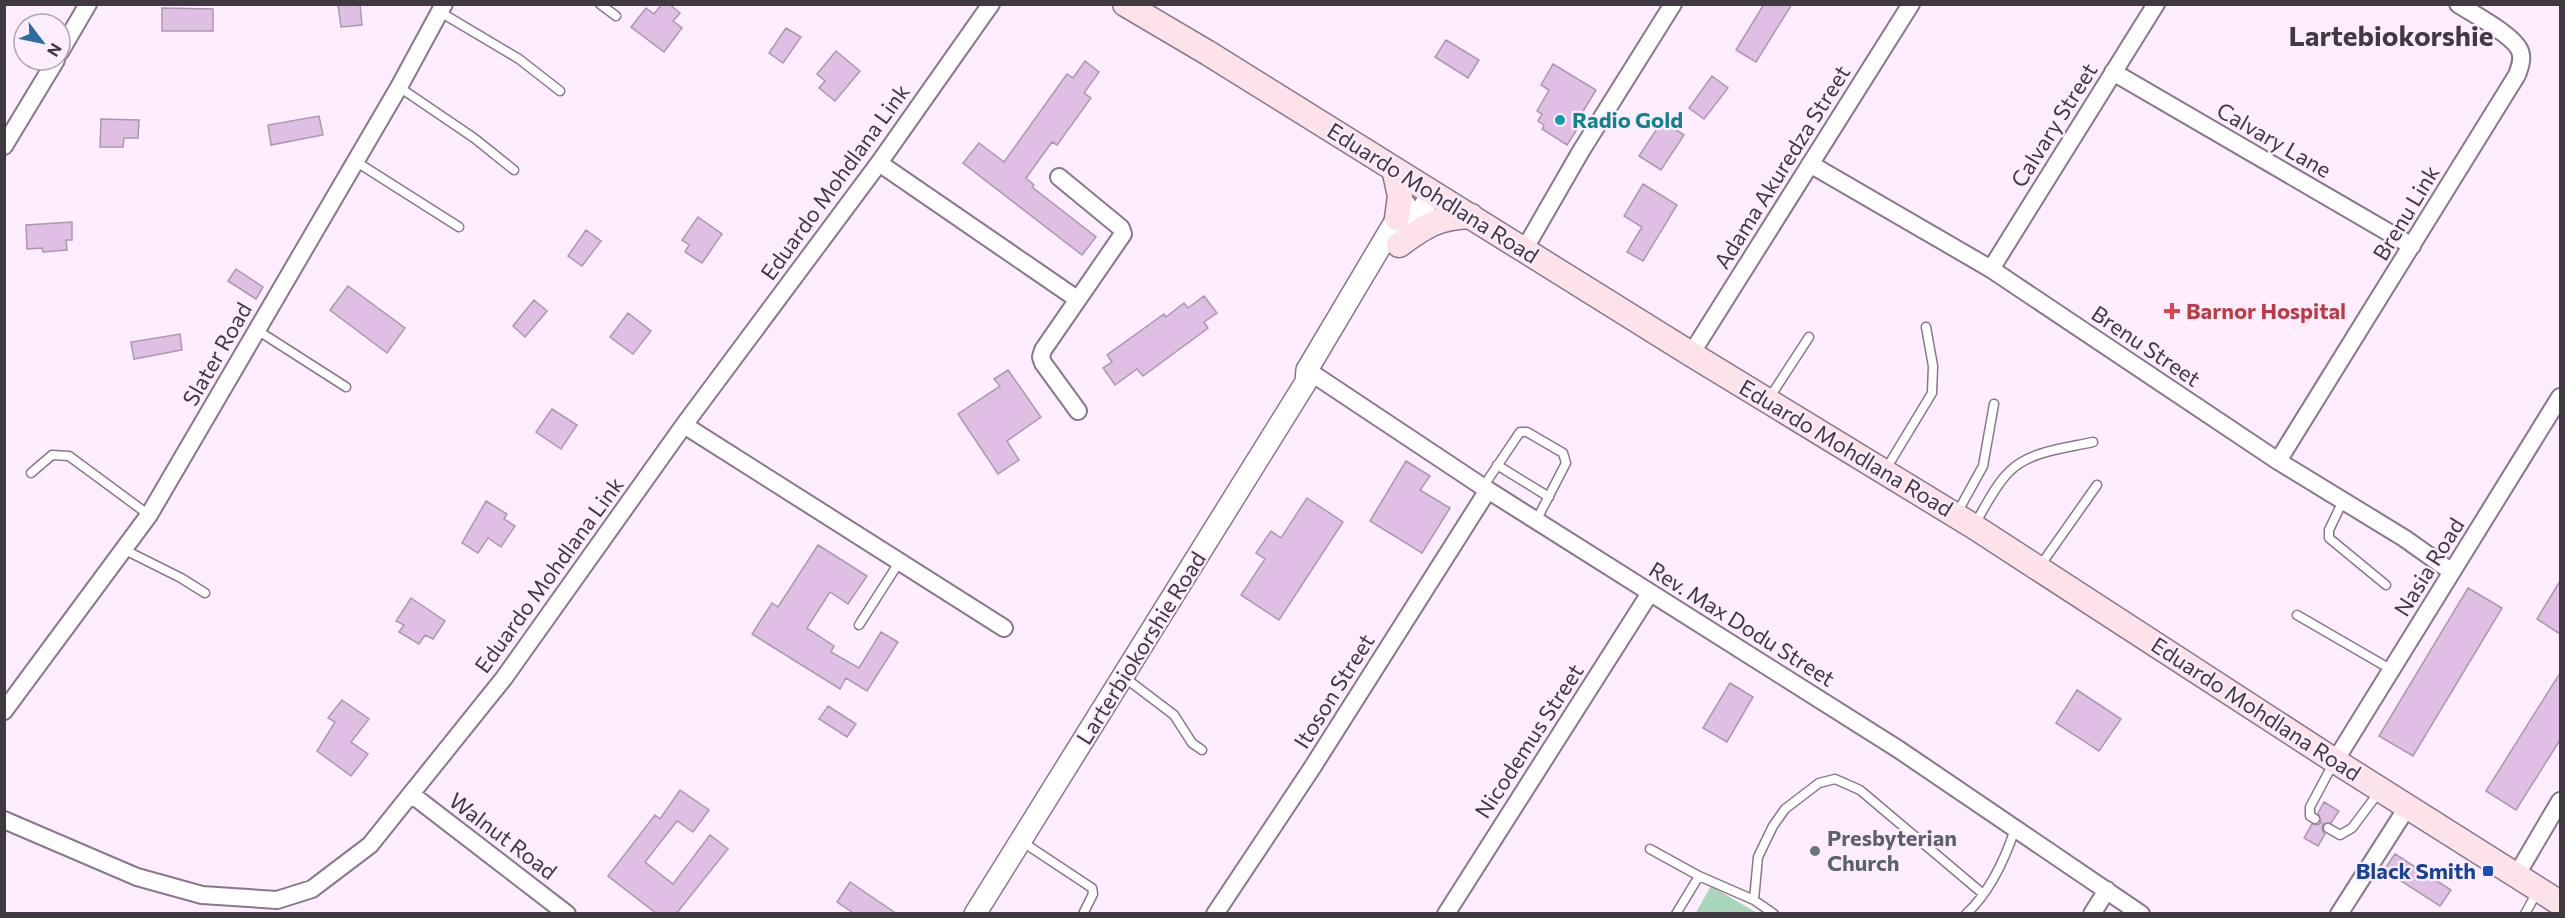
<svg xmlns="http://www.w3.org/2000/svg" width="2565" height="918" font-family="Commissioner,sans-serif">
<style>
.park{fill:#a9d5ba}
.building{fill:#dfbfe4;stroke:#aa98ad;stroke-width:1.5}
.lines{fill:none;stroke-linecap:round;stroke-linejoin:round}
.service-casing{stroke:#89778b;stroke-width:11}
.minor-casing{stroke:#89778b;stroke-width:20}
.tertiary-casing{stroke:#89778b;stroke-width:24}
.secondary-casing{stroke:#89778b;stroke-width:27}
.service{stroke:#fff;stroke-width:8}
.minor{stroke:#fff;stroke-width:16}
.tertiary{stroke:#fff;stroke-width:21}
.secondary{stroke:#fde3e9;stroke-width:24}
.culture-dot{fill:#0f9aa8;stroke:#fdedff;stroke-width:2}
.health-dot{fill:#e0444e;stroke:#fdedff;stroke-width:2}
.worship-dot{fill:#6b7280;stroke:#fdedff;stroke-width:2}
.transit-dot{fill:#1a4fb4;stroke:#fdedff;stroke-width:2}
.labels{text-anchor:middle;stroke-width:4.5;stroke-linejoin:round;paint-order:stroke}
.culture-label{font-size:22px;font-weight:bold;fill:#0d838f;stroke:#fdedff;text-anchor:start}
.street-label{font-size:22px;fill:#403941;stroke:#fdedff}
.health-label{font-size:22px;font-weight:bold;fill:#be3a42;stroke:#fdedff;text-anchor:start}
.worship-label{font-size:22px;font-weight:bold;fill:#5b616d;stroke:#fdedff;text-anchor:start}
.transit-label{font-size:22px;font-weight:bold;fill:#164399;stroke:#fdedff;text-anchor:end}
.district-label{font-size:28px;font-weight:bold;fill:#403941;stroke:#fdedff}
</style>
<rect width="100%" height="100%" fill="#fdedff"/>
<path class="park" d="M1711,886L1757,913L1695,914Z"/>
<path class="building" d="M338,4H360L362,25L341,27Z
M662,4H669L680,13L673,21L682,28L664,52L631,27L646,8L654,14Z
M1764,4H1792L1756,62L1736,50Z
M162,8L213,9V31H162Z
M786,28L801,37L783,63L769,53Z
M1446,40L1479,60L1468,78L1435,57Z
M836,51L860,71L835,101L819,88L825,81L817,74Z
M1085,61L1099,72L1084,93L1091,98L1057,145L1052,142L1026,178L1034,185L1032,187L1096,237L1082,255L963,163L979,143L1004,162L1067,74L1073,78Z
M1553,64L1596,90L1579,118L1583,120L1567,145L1542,129L1544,125L1538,121L1542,114L1537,111L1549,90L1541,85Z
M1712,76L1728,88L1704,119L1689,108Z
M319,116L323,135L271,145L268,125Z
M101,119L139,120L138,138H124L123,147H100Z
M1662,121L1684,135L1661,170L1639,156Z
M1643,184L1677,205L1643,261L1627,252L1642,227L1624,216Z
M698,217L722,234L702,263L685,252L689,245L682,240Z
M72,222V240H66L67,250L43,252L42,248L27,249L26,225Z
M586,230L601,241L582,266L568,256Z
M236,269L263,287L256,299L228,281Z
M348,286L405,328L387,353L330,310Z
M1204,296L1217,313L1204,322L1208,328L1143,376L1137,369L1115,385L1103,368L1112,362L1107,355L1164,314L1166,317L1184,303L1188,308Z
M534,300L547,311L525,337L513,326Z
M628,313L651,331L633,354L610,337Z
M180,334L182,350L134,359L131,342Z
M1008,370L1041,417L1007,441L1019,460L998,474L958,414L1000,386L994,379Z
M552,409L577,425L561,449L536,432Z
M1406,461L1430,476L1420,490L1450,508L1422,553L1370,521Z
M1307,498L1343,522L1279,620L1241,595L1265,559L1256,553L1271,531L1281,538Z
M486,501L507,514L504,519L515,526L501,547L488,538L478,553L462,543Z
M818,545L867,576L848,604L830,592L807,628L834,646L831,652L859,668L881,632L898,642L867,691L846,678L840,689L752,634L772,603L778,607Z
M2560,581V634L2537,619Z
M2468,588L2502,608L2413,756L2379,736Z
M411,598L445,621L433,639L425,635L419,644L399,632L404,625L396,621Z
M2560,673V740L2516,810L2486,791Z
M1730,683L1753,697L1727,742L1703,728Z
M2077,690L2121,719L2099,751L2056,723Z
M342,700L369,719L351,742L368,754L351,776L317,751L335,722L328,718Z
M828,706L856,724L847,737L819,719Z
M680,790L709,810L693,832L677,821L645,862L673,884L710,835L728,849L676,914H657L608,876L655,815L660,819Z
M2324,802L2339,811L2331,823L2323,824L2322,829L2325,834L2318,846L2304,838L2312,824L2318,825L2321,822L2318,813Z
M2395,854L2451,890L2440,906L2384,870Z
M850,882L897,914H855L837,902Z"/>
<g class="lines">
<defs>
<path id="service" d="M600,4L616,16
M440,12L519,59L560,91
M399,87L474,138L514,170
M355,161L459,227
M257,330L346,387
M1768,400L1809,337
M1497,465L1549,497
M1886,469L1932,393L1933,366L1926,327
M31,473L52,455L69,456L149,515
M1483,487L1520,432H1527L1563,453L1566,463L1536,521
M2343,501L2329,530V538L2386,585
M1956,515L1983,466L1994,404
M1974,525C1985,508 1995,485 2010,471C2030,451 2066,448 2093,442
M125,550L181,578L205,593
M2040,566L2097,485
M2297,615L2392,670
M859,625L900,561
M1124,677L1174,715L1192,743L1202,750
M2315,819L2310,816V807L2334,762
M2328,828L2340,835L2352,828L2379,792
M1021,841L1092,888L1093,894L1083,914
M1650,849L1699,876L1754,900L1774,914
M1754,900L1758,857L1773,826L1785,809L1819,783L1835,779L1860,790L1982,893
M1676,914L1699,876
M1966,914C1990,892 2005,859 2015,829
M2525,914L2538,890"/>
<path id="minor" d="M60,52L88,4
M2113,72L2412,246
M4,146L56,60
M879,163L1077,299
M1810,164L1991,269L2278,461L2404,538L2452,572
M1059,177L1121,228L1123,234L1043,350L1041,357L1043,363L1078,411
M1524,250L1581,151L1673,4
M1991,269L2156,4
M1691,354L1911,4
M1307,370L1483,487L1898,749L2141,914
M684,425L1004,628
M2278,461L2517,75C2520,67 2523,59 2520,51C2514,35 2473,14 2458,4
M4,711L149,515L399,87L444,4
M2335,761L2560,397
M411,794L567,914
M4,820L137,877L202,895L277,900L312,889L370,845L504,678L684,425L879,163L991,4
M2516,876L2560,801
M1215,914L1312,768L1488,490
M1446,914L1650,593
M2092,914L2107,890
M2339,914L2408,806"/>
<path id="tertiary" d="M1401,242L1433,193
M975,914L1306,382L1307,370L1405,205"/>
<path id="secondary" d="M1125,4L1208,53L1691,354L1973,526L2335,761L2560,903
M1394,169L1400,196L1397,218
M1399,245C1425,226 1438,217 1471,216"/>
</defs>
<use href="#service" class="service-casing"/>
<use href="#minor" class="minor-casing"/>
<use href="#tertiary" class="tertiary-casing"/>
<use href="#secondary" class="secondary-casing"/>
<use href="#service" class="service"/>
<use href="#minor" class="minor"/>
<use href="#tertiary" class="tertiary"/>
<use href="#secondary" class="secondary"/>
</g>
<circle class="culture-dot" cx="1560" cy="120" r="6"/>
<path class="health-dot" d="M2169 302h6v6h6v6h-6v6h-6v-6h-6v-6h6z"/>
<circle class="worship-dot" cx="1815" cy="851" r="6"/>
<rect class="transit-dot" x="2482" y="865" width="12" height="12" rx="3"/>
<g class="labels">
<g class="culture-label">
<text x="1572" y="128">Radio Gold</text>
</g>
<g class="street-label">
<text transform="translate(2054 125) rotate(-58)" y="8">Calvary Street</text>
<text transform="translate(2274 140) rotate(30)" y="8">Calvary Lane</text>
<text transform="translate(1782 167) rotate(-58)" y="8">Adama Akuredza Street</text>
<text transform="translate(835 182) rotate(-54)" y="8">Eduardo Mohdlana Link</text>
<text transform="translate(1433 193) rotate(32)" y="8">Eduardo Mohdlana Road</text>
<text transform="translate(2406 213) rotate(-59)" y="8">Brenu Link</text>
<text transform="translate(2146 346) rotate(34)" y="8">Brenu Street</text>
<text transform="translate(217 354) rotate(-60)" y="8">Slater Road</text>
<text transform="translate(1846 448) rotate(31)" y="8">Eduardo Mohdlana Road</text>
<text transform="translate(2429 567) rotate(-58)" y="8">Nasia Road</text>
<text transform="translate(549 575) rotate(-54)" y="8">Eduardo Mohdlana Link</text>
<text transform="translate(1742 624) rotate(32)" y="8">Rev. Max Dodu Street</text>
<text transform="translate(1141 648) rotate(-58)" y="8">Larterbiokorshie Road</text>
<text transform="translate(1334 691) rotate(-58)" y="8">Itoson Street</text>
<text transform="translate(2256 709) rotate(33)" y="8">Eduardo Mohdlana Road</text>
<text transform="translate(1529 741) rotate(-57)" y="8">Nicodemus Street</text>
<text transform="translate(503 836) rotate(37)" y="8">Walnut Road</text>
</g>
<g class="health-label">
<text x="2186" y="319">Barnor Hospital</text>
</g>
<g class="worship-label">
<text x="1827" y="846">Presbyterian<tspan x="1827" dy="25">Church</tspan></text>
</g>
<g class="transit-label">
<text x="2476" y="879">Black Smith</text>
</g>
<g class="district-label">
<text x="2391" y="46">Lartebiokorshie</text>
</g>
</g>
<rect width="2565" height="918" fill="none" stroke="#403941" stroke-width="12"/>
<g transform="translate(42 42) rotate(122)"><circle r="28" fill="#fdedff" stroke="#b1a5b3" stroke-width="1.5"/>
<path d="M0-4.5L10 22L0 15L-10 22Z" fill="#2c6da4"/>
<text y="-9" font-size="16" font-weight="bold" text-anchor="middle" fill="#403941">N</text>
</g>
</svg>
